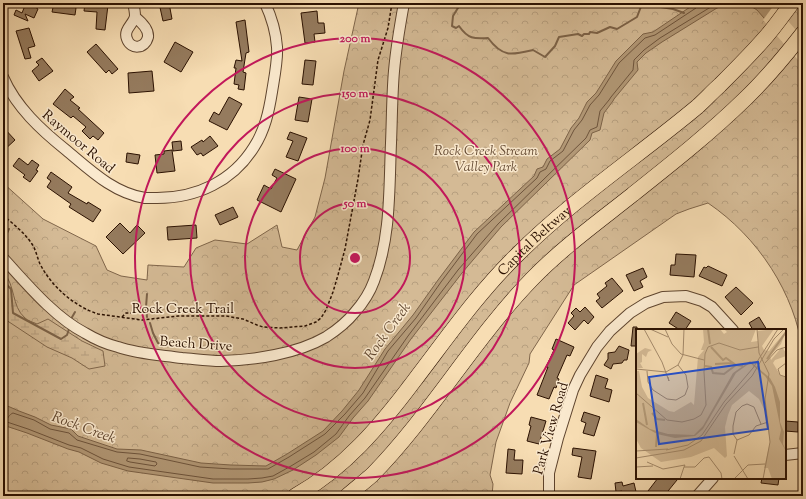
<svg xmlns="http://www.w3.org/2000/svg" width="806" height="499" font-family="'Sorts Mill Goudy',serif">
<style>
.forest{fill:url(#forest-crowns);stroke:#80664b}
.wetland{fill:url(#wetland-marsh);stroke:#80664b}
.water{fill:#b29876;stroke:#7c6247}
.pier{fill:#f7ddb3}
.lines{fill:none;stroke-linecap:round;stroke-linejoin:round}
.shore{stroke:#6e543c;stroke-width:1}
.stream{stroke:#7c6247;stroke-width:2}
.building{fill:#957b5e;stroke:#2b1101}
.minor-casing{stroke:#5e442e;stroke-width:12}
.highway-casing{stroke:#2b1101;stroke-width:16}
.path{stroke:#2b1101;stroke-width:1.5;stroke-dasharray:3 2;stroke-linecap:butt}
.minor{stroke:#fae9ce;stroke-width:10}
.highway{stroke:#f7ddb3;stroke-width:15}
.ring{fill:none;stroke:#c2185b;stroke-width:2}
.labels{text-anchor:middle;stroke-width:3;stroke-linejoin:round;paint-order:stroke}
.street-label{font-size:14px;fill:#2b1101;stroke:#fae9ce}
.park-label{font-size:14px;font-style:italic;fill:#664c35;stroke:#fae9ce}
.water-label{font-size:15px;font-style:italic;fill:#614730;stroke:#fae9ce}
.inset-river{fill:none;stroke:#b29876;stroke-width:2}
.inset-road{fill:none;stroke:#a58b6c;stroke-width:1}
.view{fill:#1d4ed8;fill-opacity:0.15;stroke:#1d4ed8;stroke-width:2}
.inset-edge{fill:none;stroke:#2b1101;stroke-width:2}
.centre{fill:#c2185b;stroke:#fae9ce;stroke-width:2}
.ring-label{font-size:12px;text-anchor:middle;font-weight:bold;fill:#c2185b;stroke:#fae9ce;stroke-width:3;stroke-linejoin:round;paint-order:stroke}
</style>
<defs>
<pattern id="forest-crowns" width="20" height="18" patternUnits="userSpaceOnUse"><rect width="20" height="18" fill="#d4ba95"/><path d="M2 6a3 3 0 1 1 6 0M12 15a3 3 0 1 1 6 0" fill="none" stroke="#b69f7f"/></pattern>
<pattern id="wetland-marsh" width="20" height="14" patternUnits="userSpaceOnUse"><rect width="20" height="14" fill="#d4ba95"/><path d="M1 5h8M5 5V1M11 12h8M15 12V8" fill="none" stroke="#b69f7f"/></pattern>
</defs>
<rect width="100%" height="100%" fill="#f7ddb3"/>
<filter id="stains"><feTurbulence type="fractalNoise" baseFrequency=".005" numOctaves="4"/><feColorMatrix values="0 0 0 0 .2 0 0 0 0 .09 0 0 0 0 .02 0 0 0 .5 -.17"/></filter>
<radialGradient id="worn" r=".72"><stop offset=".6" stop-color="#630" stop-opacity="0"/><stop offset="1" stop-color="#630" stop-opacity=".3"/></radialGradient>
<path class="forest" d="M359,3H803V353C795,293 758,237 708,203L689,209L676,214L574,285L530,354L529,363L510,403L496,442L490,475L493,484L492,496H3V183L43,219L96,246L107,270L121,276L147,280L148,265L184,267L196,248L215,240L247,244L277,225L282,247L297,250L315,217L325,178L344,71Z"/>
<path class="wetland" d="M3,272C16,285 11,306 25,318C28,321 33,322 37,324L48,319L82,341L103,351L105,366L89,369L72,358L47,347L3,318Z"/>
<path class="water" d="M696,3H731L717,8L662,42L646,53L637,62L638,70L614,99L613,101L604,113L600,130L592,133L590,140L501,227L462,273L411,339L368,401L353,418L339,437L316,455L293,470L274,479L262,482L248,483H213L128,471L101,463L79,452L68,449L27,433L3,425V416H5L8,410L3,407V404L19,411L35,417L51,425L71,429L78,436L117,449L141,450L201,463L231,465L266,466L287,454L323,431L342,411L359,390L385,349L413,315L438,280L474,232L534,176L537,169L543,167L547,159L560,149L571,128L579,118L587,102L596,93L616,61L643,34L653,32Z
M744,3H769L803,41V63L757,10L749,5Z"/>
<path class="pier" d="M774,5L803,38V54L798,60L763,20Z"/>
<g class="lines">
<path class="shore" d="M698,3V6L696,8L655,35L645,38L619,63L599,95L590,105L582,120L574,130L563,151L550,161L546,169L540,172L537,178L477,234L441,282L416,318L388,351L363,393L345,414L325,434L289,457L268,469H231L200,467L140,454L117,452L77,440L69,433L50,429L34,420L13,413C10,414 6,419 7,422L28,429L69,445L81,448L103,459L129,467L213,479H248L262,478L273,476L291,466L314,452L336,434L349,416L365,398L408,336L458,270L498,224L586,138L590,130L597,127L600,111L609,100L611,97L633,70L634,60L644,50L660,38L714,5L719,3
M128,458L140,459L156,462L157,464L155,466L130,462L127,461Z"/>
<path class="stream" d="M461,3L453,16L452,26L456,28L459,26C468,39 474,39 488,38C503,58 512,55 533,50L545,57L555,46L559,37L578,34L582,36L584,34H589L590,32L597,33L610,27L617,29L637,17L642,4
M636,3L640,7
M642,4L673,9L684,13
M3,241L9,229
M3,281L11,289L13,313L61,339L67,335L69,329
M147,294L146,307L147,317
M71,319L75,312
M150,323L153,333L158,343L166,346"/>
</g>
<path class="building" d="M26,3H37L35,7L38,9L34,18L25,14L28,21L14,15L16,10L22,13Z
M54,3H74L73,7L76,8L75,15L52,12Z
M85,3L108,5L105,30L96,29L97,12L84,11Z
M159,3H169L172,19L163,21Z
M317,11L318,23H324L325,33L314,34L315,42L305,43L301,13Z
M245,20L249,52L246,53L243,72L246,73L244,90L238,89L239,85L234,84L236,68H234L236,60L242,61L236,22Z
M29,28L35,46L28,48L31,58L25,59L16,31Z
M175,42L193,52L181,72L164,62Z
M96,44L118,69L112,74L109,70L106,73L87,52Z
M42,58L53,71L39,81L32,71L39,65L36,62Z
M305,60L316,61L313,85L302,84Z
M152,71L154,91L129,93L128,73Z
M65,89L74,97L70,100L80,108L78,109L104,133L98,140L93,136L90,139L82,131L86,127L73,116L71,118L53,104Z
M229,97L242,104L227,130L209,121L214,112L219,115Z
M299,97L312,99L308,122L295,120Z
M3,127L15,140L3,151Z
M290,132L307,138L298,161L286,157L293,141L287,139Z
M210,136L218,146L203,156L201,153L197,155L191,147L202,140L203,142Z
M181,141L182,150L173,151L172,142Z
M172,150L175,171L157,173L155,155L164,154V151Z
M127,153L140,155L138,164L126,162Z
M19,158L28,165L32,160L39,165L36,170L38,171L30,182L23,177L25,175L13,166Z
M275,169L296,179L281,212L257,200L264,185L271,189L277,178L272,175Z
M51,172L72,187L68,193L87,204L88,202L101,210L93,222L69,207L71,204L47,187L51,181L47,178Z
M233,207L238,217L220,225L215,215Z
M120,223L130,233L137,225L145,233L123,254L106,237Z
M196,225L197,238L168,240L167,227Z
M676,254L696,255L694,277L670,275L671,265H675Z
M708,266L727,275L722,286L699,276L704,267L706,268Z
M643,268L647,277L640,281L643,287L634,291L626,275Z
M612,278L623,291L602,308L596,301L600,298L597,294L607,286L605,283Z
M736,287L753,303L741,315L725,297Z
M585,307L594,317L588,324L584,320L575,330L568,323L574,316L571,313L576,308L580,312Z
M676,312L691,321L685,330H680L669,323Z
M759,317L767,330H753L749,323Z
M633,327H637V346H631Z
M556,339L574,347L570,356L567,355L557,378L559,379L556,388L554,387L549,399L537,395L548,367H546L554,350L552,349Z
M619,346L629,350L627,360H624L622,363L613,364L611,369L604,365L608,359V353L615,352Z
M596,375L608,379L605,388L612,390L609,402L590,396Z
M584,412L600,417L594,436L583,433L586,423L581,421Z
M531,417L546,421L539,444L527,441L531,426L529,425Z
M785,421L798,422V432L785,431Z
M573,448L596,451L591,479L578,477L582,457L572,455Z
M508,449L515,450L514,460H523L522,474L506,473Z
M658,478H674L677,480L664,496H654L648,491Z
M762,478H779L778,485L761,483Z
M622,482L623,486L634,483L637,496H624L622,491L616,492L615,483Z"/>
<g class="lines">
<defs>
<path id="minor" d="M133,3C134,7 135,12 135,16C134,24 123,29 127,39C131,50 145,49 148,37C149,29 140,21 135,17
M3,77C16,107 41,130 66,150C89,169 113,193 145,198C149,198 153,198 157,198C197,198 233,181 254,147C265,130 269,111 272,92C274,79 278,60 277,47C276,32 271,16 265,3
M3,258C26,283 54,317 85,333C95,339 106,344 118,347C138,354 161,355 182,358C195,359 208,361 221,361C254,360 297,354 326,337C337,330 347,322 355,312C363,303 370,292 374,281C391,237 389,189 391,143C392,119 392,94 394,71C396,48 400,25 404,3
M785,455L803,453
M549,496V473L558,438L573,390L580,375L597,347L610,331L630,313L646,303L663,297L686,296L702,301L712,307L733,330
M697,496L713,478"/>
<g id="highway">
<path id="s1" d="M295,496C344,469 381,425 414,381C447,338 478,293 517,255C572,200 637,157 697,107C705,100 712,92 720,85C735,70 750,55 764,39C774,28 783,15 792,3"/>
<path d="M347,496C355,489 364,482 372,475C431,415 473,340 532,279C562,248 598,222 632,195C671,164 709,134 745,99C766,79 785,56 803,33"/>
</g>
</defs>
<use href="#minor" class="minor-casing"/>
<use href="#highway" class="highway-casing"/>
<path class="path" d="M3,215C13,224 25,233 32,244C36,250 37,257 40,264C52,287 74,306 98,314L142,320L178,316H226L243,319L257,325L263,327L280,328L305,326L316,322L321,318L326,310L333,292L338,275L345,249L358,179L363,145L370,120L378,60L388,28L392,3
M122,317L126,313H134"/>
<use href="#minor" class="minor"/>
<use href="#highway" class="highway"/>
</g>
<g class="ring">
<circle cx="355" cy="258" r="55"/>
<circle cx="355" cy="258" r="110"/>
<circle cx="355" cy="258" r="165"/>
<circle cx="355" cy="258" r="220"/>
</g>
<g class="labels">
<g class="street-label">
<text transform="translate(79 141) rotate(40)" y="5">Raymoor Road</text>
<text dy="5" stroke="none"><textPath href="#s1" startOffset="352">Capital Beltway</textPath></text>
<text x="183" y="313">Rock Creek Trail</text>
<text transform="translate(196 343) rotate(4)" y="5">Beach Drive</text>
<text transform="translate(550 428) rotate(-74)" y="5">Park View Road</text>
</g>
<g class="park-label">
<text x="486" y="155">Rock Creek Stream<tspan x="486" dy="16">Valley Park</tspan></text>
</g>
<g class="water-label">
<text transform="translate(387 331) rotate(-54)" y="5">Rock Creek</text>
<text transform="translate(84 427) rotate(20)" y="5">Rock Creek</text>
</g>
</g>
<g transform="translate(636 329)">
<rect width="150" height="150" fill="#f7ddb3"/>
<path d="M67,0H84L88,5L91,3L88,0H120L115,13L122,12V2L138,0L126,17L128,21L133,22L150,2L145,15L134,27L135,31L146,18L150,24V27L139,31L137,34L144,46L150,48V150H136L132,139H128L134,113L129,82L123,70L113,62L96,76L92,86L89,98L91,127L89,129L78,119L55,128L25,133L5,119L0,110V42H3L6,58L12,69L33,82L38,83L55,73L58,76L62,28L68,21H65L68,13ZM9,19L16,21L12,23L10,28L6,25V33L4,34L7,39H0V25Z" fill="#d4ba95"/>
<path d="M140,135L146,137L150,148L140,147Z" fill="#d4ba95"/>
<path d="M114,32L134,49L139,58L144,73V93L148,103L147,115L150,122L143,110L145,101L136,57L129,47L114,34L100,44L67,100L59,107L39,109L21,105L0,93V90L14,100L32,105L58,106L67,97L97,44Z" fill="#b29876"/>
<path class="inset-river" d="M72,0L74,15M75,18L87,31L90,29L100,36L107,37M131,30L150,3M79,35L96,34L99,36M69,37L75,38L77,44L88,45L100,36M7,74L11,96M16,84L21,90L29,91M20,118L21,105"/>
<path class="inset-road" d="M8,0L26,33L33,52L32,48M14,0L32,8M29,0L36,15L45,25L68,31M121,0L123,24L133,45L129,70L134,113L127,150M129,34L141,21L150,18M150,34L142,40L144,46L150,48M0,40L30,43L42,36L47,26L48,0M11,42L12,53L17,61L31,70L40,71L49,66L52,58L50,46L42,36M0,64L31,91L46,93L58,90L65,86L70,76L68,43L69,25L72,18L83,14L104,21L122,18M101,111L97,105V97L100,83L106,77L111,75L118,78L125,95M30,121L52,116L66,106L88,73L117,39L142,0M0,122L32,120M98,125L101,111L113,106L120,97L132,93M98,127L112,150M0,129L48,121L65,112L90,75L116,47L138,10L148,0M11,133L27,140L49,136L48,138H59L68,129L73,128L85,144L86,150M0,138L17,137M44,150L48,138M98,150L112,136L129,135"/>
<path class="view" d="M122,33L132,100L23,115L13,48Z"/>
<rect width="150" height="150" class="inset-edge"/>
</g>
<circle cx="355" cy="258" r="6" class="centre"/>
<g class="ring-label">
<text x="355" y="42">200 m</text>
<text x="355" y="97">150 m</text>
<text x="355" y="152">100 m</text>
<text x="355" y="207">50 m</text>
</g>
<rect width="806" height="499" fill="none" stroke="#f7ddb3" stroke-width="16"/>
<rect x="4" y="4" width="798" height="491" fill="none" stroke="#2b1101" stroke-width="2"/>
<rect x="8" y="8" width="790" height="483" fill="none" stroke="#2b1101"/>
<rect width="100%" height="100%" filter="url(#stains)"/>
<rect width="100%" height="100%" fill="url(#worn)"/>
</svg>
